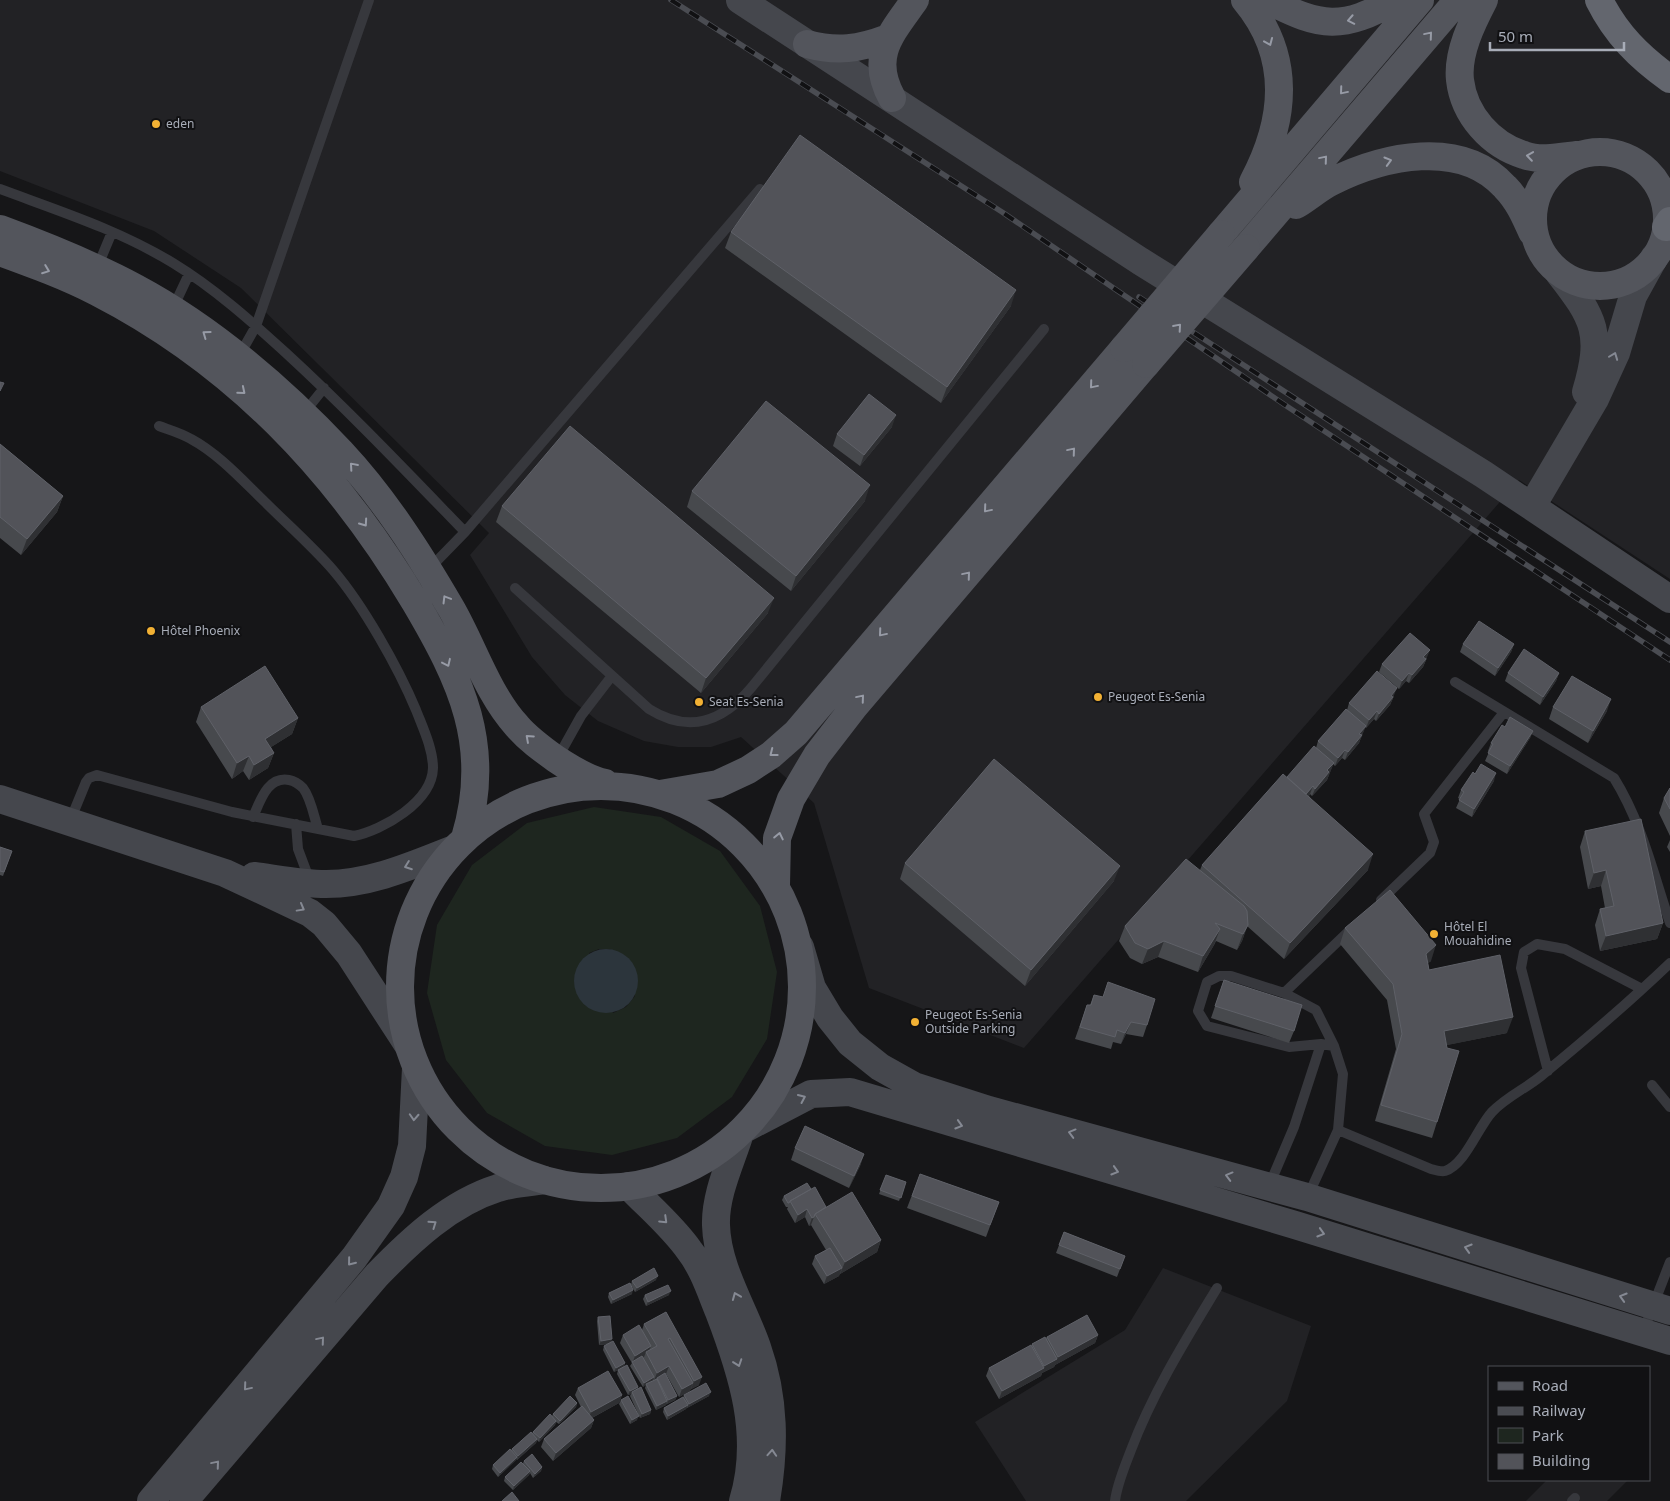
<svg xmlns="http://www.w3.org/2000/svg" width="1670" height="1501" font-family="'Noto Sans',sans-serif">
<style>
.built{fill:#222225}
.green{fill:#1e261f;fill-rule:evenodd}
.water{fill:#2c353c}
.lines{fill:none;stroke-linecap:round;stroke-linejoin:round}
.lane{stroke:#37383d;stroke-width:10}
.secondary{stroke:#45474d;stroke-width:28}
.primary{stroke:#53555c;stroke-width:28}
.highway{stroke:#63666e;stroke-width:28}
.rail-casing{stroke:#4a4c52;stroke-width:5.5}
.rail{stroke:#111113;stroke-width:4;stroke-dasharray:11;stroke-linecap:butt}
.primary-bridge{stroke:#53555c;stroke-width:28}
.wall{fill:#47494d}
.shaded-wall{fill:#2f3033}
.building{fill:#525359;stroke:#5f6168}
.oneway{stroke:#979ba6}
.oneway2{stroke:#858993}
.poi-dot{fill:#f2b134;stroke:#111113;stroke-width:2}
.labels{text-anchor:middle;stroke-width:4;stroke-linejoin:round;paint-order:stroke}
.poi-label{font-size:12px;fill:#a8adb8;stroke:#111113;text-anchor:start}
</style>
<rect width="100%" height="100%" fill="#161618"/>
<path class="built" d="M0,0H1670V579L1519,480L1024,1048L869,988L814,803L741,737L711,747H678L644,741L598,721L565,695L532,657L470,555L489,533L241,288L154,231L0,171Z
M1163,1268L1311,1326L1287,1401L1186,1501H1026L975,1422L1125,1330Z
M1547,1480H1628L1607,1501H1526Z"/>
<path class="green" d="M594,807L661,817L720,851L760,906L777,972L767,1039L732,1097L677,1138L612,1155L545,1146L487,1113L446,1060L427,993L437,925L472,865L527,823ZM599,949H610L635,996L626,1007L613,1013L589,953Z"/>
<path class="water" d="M574 981a32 32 0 1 1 64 0a32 32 0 1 1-64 0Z"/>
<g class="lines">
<path class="lane" d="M0,189C59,211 119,230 173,263C214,288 251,321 286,353C348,410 406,471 465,532
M97,268L112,232
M173,308L189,274
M239,356L256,326L369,0
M304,413L324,388
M429,569L465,532L760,189
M515,588L649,709C689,734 722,722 751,688L1044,329
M1455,682L1614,778C1642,823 1653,873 1670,923
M557,759L581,716L611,677
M253,817C260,802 267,776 289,780C294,781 299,784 303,788C311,798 314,817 318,829
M70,821L86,782L89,778L97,775L232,812L354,836C383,830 432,802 433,768C433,749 423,728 416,710C398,667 363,605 333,570C312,546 288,525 266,503C243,481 219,454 191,439C181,433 170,430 159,426
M296,824L298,849L310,881
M1381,900L1430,853L1434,842L1424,814L1501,716
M1284,993L1351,929
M1548,1071L1521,968L1524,952L1537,944L1565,949L1642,989
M1652,1085L1670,1107
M1338,1130L1431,1169C1435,1170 1441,1172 1445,1171C1465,1165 1478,1127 1492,1112C1506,1097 1525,1089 1541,1076C1585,1040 1628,1003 1670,963
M1269,1186L1294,1127L1321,1044
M1308,1196L1338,1130L1343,1074L1334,1046L1316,1010L1284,993L1231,976H1219L1207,982L1198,1011L1207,1026L1289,1047L1321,1044L1334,1046
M1643,1332L1670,1262
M1115,1501C1117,1484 1125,1466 1131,1450C1153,1392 1185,1341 1217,1288
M1572,1501L1575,1498"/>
<path class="secondary" d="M740,0L1140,261L1483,474L1670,599
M1559,273C1595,319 1603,334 1586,392
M1532,506L1595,399L1616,353L1633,296L1654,258
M0,799L225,873L310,913L324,924L349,954L408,1045
M254,876C277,879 302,884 326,884C371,884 413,865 454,849
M800,947L812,988L830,1018L850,1043L880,1067L914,1086L989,1110L1307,1197L1670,1311
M744,1129L811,1094L850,1092L1295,1225L1670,1341
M740,1133C731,1162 715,1194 716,1225C717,1267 743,1307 757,1347C775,1398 775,1448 766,1501
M629,1186C649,1207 672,1226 689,1250C703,1268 710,1290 719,1312C742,1372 763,1436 743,1501
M151,1501L354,1258L391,1206L404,1177L412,1146L416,1068
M184,1501L377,1275C411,1240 450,1203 498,1188C512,1183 529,1183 544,1180"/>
<path class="primary" d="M1245,0C1292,56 1286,120 1253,182
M1268,0C1321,28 1343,30 1395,0
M1484,0C1472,23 1457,53 1460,80C1464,115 1491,145 1524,155C1540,161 1560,157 1577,155
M807,44C837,52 859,49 888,38
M892,98C869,56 891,34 915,0
M1533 219a67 67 0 1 1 134 0a67 67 0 1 1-134 0Z
M1296,205C1308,198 1319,188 1331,182C1383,156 1461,138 1505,187C1518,200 1525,216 1532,232
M0,229C46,246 93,265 136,288C211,328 283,390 341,452C384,498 419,553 451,608C473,646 487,693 517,726C528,739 542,749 556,759C571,769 587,779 605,783
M1221,234L1420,0
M1246,248L1458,0
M0,252C33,264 66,276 97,292C235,363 336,470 415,602C461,680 493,746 465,838
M400 987a201 201 0 1 1 402 0a201 201 0 1 1-402 0Z
M660,794L718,784L748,770L771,755L796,733L1124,348
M776,885L777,838L791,799L817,755L854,707L1146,364"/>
<path class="highway" d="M1599,0C1616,34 1639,57 1670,79
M1666,227L1670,221"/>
<defs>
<path id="rail" d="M671,0L1002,212L1288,407L1670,660
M1139,297L1670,642"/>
</defs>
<use href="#rail" class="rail-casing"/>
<use href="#rail" class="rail"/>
<path class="primary-bridge" d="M1124,348L1221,234
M1146,364L1246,248"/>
</g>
<path class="wall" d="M731,232L1011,306L941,403L725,248Z
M892,427L860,466L833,446L837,434Z
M0,444L63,496L57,512L21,555L0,538Z
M692,491L865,501L791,591L687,507Z
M502,506L768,613L701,693L496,522Z
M1463,644H1514L1511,652L1495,676L1460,652Z
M1427,658L1423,667L1409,683L1406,681L1399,689L1379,672L1382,664Z
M1508,673H1559L1556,681L1540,705L1505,681Z
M1394,696L1390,705L1376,721L1374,719L1366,728L1365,727L1359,743L1345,760L1342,758L1335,766L1333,764L1327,780L1312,796L1310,794L1309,796L1368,870L1284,959L1247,926L1242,941L1237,950L1216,941L1214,945L1198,972L1158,957L1142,964L1130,958L1119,941L1125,926L1200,870L1202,865L1316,748L1318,741L1347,710L1349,703Z
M201,707L298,718L292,734L271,747L274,753L268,768L249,780L243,771L232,779L196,722Z
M1553,707L1607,711L1588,743L1549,719Z
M1505,727L1533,731L1530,738L1507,774L1485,761L1489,752L1488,751L1491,743Z
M1494,781L1472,817L1456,808L1460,799L1458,798L1461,790Z
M1670,788V836L1659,813L1664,798Z
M1585,831L1663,923L1657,939L1600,951L1595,925L1600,909L1605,908L1601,886L1588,889L1580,847Z
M1670,840V852L1667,847Z
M0,847L12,851L3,876L0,875Z
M905,863L1114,881L1025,986L900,879Z
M1345,928L1431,961L1428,963L1429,970L1507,1033L1446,1045L1437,1122L1432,1138L1375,1121L1396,1049L1387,1000L1340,944Z
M1224,980L1294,1031L1289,1043L1211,1018Z
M1094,995L1147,1025L1143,1037L1126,1034L1121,1044L1113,1042L1111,1049L1075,1039L1087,1005H1090Z
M795,1148L864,1154L860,1166L849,1188L791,1160Z
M920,1174L999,1202L986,1237L907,1208Z
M886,1175L906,1182L899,1201L879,1194Z
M811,1189L826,1207L881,1240L877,1252L840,1274V1273L839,1276L824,1284L812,1264L815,1256L826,1250L811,1225L809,1226L805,1217L795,1223L787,1209L788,1207H786L782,1200L784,1196Z
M1064,1232L1125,1256L1117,1277L1056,1253Z
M656,1280L635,1292L631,1285L632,1281Z
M609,1293L632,1294L611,1304L608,1297Z
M645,1295H669L646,1306L643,1299Z
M666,1312L699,1385L691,1389V1388L690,1391L679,1397L666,1374H665L677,1396L675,1400L667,1404V1403L666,1405L656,1410L645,1388L646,1385L643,1387L630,1366L632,1363L620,1343L623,1335L642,1330L644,1324Z
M598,1317L611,1342L625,1363L624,1366L638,1387V1389L651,1410L650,1414L640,1418L630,1396L631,1394L628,1395L617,1374L618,1370L614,1372L603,1350L604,1346L609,1344L599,1345L597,1321Z
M1098,1335L1095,1343L1055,1365L1054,1367L1042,1373L1041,1376L999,1399L986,1376L989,1368L1032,1346V1344L1046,1338L1047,1337Z
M578,1388L622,1395L619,1403L592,1418L594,1420L591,1428L553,1461L541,1447L544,1439L581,1407L575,1395Z
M684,1395L709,1396L687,1408V1407L686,1409L667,1420L663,1412L664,1408L683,1398Z
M621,1400L637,1420L630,1424L619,1404Z
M577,1403L576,1407L559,1424L556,1422L555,1425L539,1442L537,1440L536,1443L517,1460V1459L498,1477L492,1469L493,1465L511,1450L512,1449L532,1433L533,1432L552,1416L553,1414Z
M524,1461L542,1467L541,1471L533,1478L530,1473L529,1475L513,1490L504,1481L505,1477L523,1463Z"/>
<path class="shaded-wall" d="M1016,290L1011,306L941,403L947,387Z
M896,415L892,427L860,466L864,455Z
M870,485L865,501L791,591L796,576Z
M63,496L57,512L21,555L27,539Z
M774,598L768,613L701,693L706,678Z
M1514,644L1511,652L1495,676L1498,668Z
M1430,650L1423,667L1409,683L1412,675L1423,657Z
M1409,673L1406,681L1399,689L1402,681Z
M1559,673L1556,681L1540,705L1543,697Z
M1397,688L1390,705L1376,721L1379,714L1391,696Z
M1611,699L1607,711L1588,743L1593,731Z
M1377,711L1374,719L1366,728L1369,720Z
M298,718L292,734L260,754L265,739Z
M1366,726L1359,743L1345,760L1348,752L1359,734Z
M1533,731L1530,738L1507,774L1510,766Z
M1345,750L1342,758L1335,766L1338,758Z
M274,753L268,768L249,780L254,765Z
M249,756L243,771L232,779L237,763Z
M1334,763L1327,780L1312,796L1315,789L1327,770Z
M1496,773L1494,781L1472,817L1474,809Z
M1313,786L1310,794L1303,803L1306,795Z
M1373,854L1368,870L1284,959L1290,943Z
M1120,866L1114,881L1025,986L1031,970Z
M1606,870L1601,886L1588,889L1594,873Z
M1663,923L1657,939L1600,951L1606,936Z
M1248,925L1242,941L1237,950L1243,934Z
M1220,929L1214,945L1198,972L1203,956Z
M1164,941L1158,957L1142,964L1148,949Z
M1436,945L1431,961L1420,969L1426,954Z
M1513,1017L1507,1033L1438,1047L1444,1031Z
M1131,1022L1126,1034L1121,1044L1125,1033Z
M864,1154L860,1166L849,1188L854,1176Z
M807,1209L805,1217L795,1223L798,1215Z
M814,1217L811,1225L809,1226L812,1218Z
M881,1240L877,1252L840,1274L845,1262Z
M842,1268L839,1276L824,1284L827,1276Z
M658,1276L656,1280L635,1292L637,1288Z
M633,1290L632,1294L611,1304L613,1300Z
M671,1291L669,1295L646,1306L648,1302Z
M1098,1335L1095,1343L1055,1365L1054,1367L1042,1373L1041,1376L999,1399L1002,1391L1043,1368L1044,1366L1057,1359L1058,1357Z
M612,1339L611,1343L599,1345L601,1341Z
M651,1346L648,1354L646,1352L644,1357L632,1364L635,1356Z
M625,1363L624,1367L614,1372L616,1368Z
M669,1366L666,1374L657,1379V1378L656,1379L654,1380L657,1373Z
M654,1377L653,1381L643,1387L644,1383Z
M702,1377L699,1385L691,1389L694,1381Z
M693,1383L690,1391L679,1397L682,1389Z
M638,1387L637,1391L632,1392L631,1394L628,1395L630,1391Z
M711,1392L709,1396L687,1408L689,1404Z
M622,1395L619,1403L588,1420L591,1412Z
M677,1396L675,1400L667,1404L668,1400Z
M667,1401L666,1405L656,1410L657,1406Z
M577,1403L576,1407L559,1424L560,1421Z
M688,1405L686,1409L667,1420L668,1416Z
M651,1410L650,1414L640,1418L642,1414Z
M639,1416L637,1420L630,1424L632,1420Z
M594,1420L591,1428L553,1461L556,1453Z
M556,1421L555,1425L539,1442L540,1438Z
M537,1439L536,1443L517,1460L518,1456Z
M517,1457L516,1460L498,1477L500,1473Z
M542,1467L541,1471L533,1478L535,1474Z
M530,1471L529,1475L513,1490L514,1486Z"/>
<path class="building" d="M800,135L1016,290L947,387L731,232Z
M0,382L4,383L0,391Z
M869,394L896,415L864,455L837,434Z
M766,401L870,485L796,576L692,491Z
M570,426L774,598L706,678L502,506Z
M0,444L63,496L27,539L0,517Z
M1479,621L1514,644L1498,668L1463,644Z
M1410,633L1430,650L1423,657L1426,659L1412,675L1409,673L1402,681L1382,664Z
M1524,649L1559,673L1543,697L1508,673Z
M265,666L298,718L265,739L274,753L254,765L249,756L237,763L201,707Z
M1377,671L1397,688L1391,696L1393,697L1379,714L1377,711L1369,720L1349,703Z
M1572,676L1611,699L1593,731L1553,707Z
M1346,709L1366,726L1359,734L1362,735L1348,752L1345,750L1338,758L1318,741Z
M1510,717L1533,731L1510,766L1488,753L1493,744L1491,743L1502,725L1505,727Z
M1314,746L1334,763L1327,770L1329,772L1315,789L1313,786L1306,794L1287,777Z
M994,759L1120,866L1031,970L905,863Z
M1481,764L1496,773L1474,809L1459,800L1464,792L1461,790L1473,772L1475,774Z
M1283,774L1373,854L1290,943L1202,865Z
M1670,788V809L1664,798Z
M1641,819L1663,923L1606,936L1600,909L1614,906L1606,870L1594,873L1585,831Z
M0,847L12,851L4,872L0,871Z
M1186,859L1244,906L1247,911L1248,925L1243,934L1215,923L1220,929L1203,956L1164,941L1148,949L1135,943L1125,926Z
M1390,890L1436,945L1426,954L1429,970L1500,955L1513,1017L1444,1031L1447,1048L1459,1051L1437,1122L1381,1105L1402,1034L1393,984L1345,928Z
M1224,980L1302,1005L1294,1031L1215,1006Z
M1108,982L1155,999L1147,1025L1131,1022L1125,1033L1117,1030L1115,1037L1080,1027L1087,1005H1091L1094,995L1103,997Z
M805,1126L864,1154L854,1176L795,1148Z
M920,1174L999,1202L990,1225L912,1196Z
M886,1175L906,1182L901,1198L880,1190Z
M807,1183L811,1189L790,1201L789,1203H788L784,1196Z
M815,1187L826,1207L815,1214L814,1217L812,1218L807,1209L798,1215L790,1201Z
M852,1192L881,1240L845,1262L815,1214Z
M1064,1232L1125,1256L1120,1269L1059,1245Z
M830,1248L842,1268L827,1276L815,1256Z
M654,1268L658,1276L637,1288L632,1281Z
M630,1283L633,1290L613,1300L609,1293Z
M668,1285L671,1291L648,1302L645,1295Z
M666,1312L702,1377L694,1381L670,1338L668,1339L693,1383L682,1389L669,1366L657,1373L646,1352L657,1346L644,1324Z
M1087,1315L1098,1335L1058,1357L1047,1337Z
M610,1316L612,1339L601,1341L598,1317Z
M639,1325L651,1346L635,1356L623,1335Z
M1045,1337L1057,1359L1044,1366L1032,1344Z
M613,1341L625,1363L616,1368L604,1346Z
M1031,1345L1044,1368L1002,1391L989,1368Z
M642,1356L654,1377L644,1383L632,1362Z
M627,1365L638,1387L630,1391L618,1370Z
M608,1371L622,1395L591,1412L578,1388Z
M665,1373L677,1396L668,1400L657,1378Z
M657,1379L667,1401L657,1406L646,1384Z
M706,1383L711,1392L689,1404L684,1395Z
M641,1387L651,1410L642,1414L632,1392Z
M570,1396L577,1403L560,1421L553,1414Z
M628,1396L639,1416L632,1420L621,1400Z
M683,1397L688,1405L668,1416L664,1408Z
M582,1406L594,1420L556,1453L544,1439Z
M550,1414L556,1421L540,1438L533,1432Z
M531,1432L537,1439L518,1456L512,1449Z
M510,1449L517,1457L500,1473L493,1465Z
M532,1454L542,1467L535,1474L524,1461Z
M521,1462L530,1471L514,1486L505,1477Z
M512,1492L519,1501H502Z"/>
<defs><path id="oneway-chevron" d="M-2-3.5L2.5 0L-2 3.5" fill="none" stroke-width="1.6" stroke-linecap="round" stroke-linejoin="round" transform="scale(1.25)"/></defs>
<g class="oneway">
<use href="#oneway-chevron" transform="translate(1351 20) rotate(169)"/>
<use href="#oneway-chevron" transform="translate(1429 35) rotate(-50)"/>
<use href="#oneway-chevron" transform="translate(1269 42) rotate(67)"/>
<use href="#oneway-chevron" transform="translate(1343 91) rotate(130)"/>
<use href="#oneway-chevron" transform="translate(1530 156) rotate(-172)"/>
<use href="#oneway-chevron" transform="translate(1324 159) rotate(-50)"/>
<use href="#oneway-chevron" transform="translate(1388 161) rotate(-16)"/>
<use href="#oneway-chevron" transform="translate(46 270) rotate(21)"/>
<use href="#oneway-chevron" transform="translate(1178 327) rotate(-49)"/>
<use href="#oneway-chevron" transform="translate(206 334) rotate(-144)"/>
<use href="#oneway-chevron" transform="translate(1093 385) rotate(130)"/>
<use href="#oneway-chevron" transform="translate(242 391) rotate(40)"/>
<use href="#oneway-chevron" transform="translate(1072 451) rotate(-50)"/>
<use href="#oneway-chevron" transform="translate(353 466) rotate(-131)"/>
<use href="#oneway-chevron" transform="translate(987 509) rotate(130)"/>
<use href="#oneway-chevron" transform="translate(364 523) rotate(55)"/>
<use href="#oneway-chevron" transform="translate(967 575) rotate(-50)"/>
<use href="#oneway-chevron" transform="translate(446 599) rotate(-121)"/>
<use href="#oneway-chevron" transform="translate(882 633) rotate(130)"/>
<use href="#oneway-chevron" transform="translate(447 663) rotate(65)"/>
<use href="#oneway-chevron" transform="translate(861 698) rotate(-50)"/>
<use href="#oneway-chevron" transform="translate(529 738) rotate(-138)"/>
<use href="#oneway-chevron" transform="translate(773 753) rotate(142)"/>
<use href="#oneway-chevron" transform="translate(779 836) rotate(-78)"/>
</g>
<g class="oneway2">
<use href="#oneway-chevron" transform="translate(1614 356) rotate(-69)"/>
<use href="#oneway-chevron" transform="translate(408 866) rotate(160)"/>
<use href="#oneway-chevron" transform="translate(301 908) rotate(29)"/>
<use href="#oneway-chevron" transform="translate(802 1098) rotate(-24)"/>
<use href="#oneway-chevron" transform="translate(414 1117) rotate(93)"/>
<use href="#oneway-chevron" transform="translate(959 1125) rotate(17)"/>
<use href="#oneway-chevron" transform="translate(1072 1133) rotate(-165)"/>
<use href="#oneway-chevron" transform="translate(1115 1171) rotate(17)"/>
<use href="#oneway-chevron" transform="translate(1229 1176) rotate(-165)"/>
<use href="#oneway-chevron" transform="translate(664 1220) rotate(44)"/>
<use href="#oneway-chevron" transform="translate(433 1224) rotate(-35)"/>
<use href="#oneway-chevron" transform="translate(1321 1233) rotate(17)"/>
<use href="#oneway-chevron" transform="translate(1468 1248) rotate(-163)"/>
<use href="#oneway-chevron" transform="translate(351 1262) rotate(129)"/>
<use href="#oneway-chevron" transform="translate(736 1296) rotate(-112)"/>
<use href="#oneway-chevron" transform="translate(1623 1297) rotate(-163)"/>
<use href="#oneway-chevron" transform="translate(321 1340) rotate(-50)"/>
<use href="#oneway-chevron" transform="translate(738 1363) rotate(71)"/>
<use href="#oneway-chevron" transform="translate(247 1387) rotate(130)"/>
<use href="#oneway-chevron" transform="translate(772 1453) rotate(-86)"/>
<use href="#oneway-chevron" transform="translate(216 1464) rotate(-50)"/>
</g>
<g class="poi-dot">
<circle cx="156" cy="124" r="5"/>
<circle cx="151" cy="631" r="5"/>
<circle cx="1098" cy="697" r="5"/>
<circle cx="699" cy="702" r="5"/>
<circle cx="1434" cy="934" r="5"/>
<circle cx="915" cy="1022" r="5"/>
</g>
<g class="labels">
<g class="poi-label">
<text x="166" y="128">eden</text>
<text x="161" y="635">Hôtel Phoenix</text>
<text x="1108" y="701">Peugeot Es-Senia</text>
<text x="709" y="706">Seat Es-Senia</text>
<text x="1444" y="931">Hôtel El<tspan x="1444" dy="14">Mouahidine</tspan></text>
<text x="925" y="1019">Peugeot Es-Senia<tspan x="925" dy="14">Outside Parking</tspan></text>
</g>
</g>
<rect x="1488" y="1366" width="162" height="115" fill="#111113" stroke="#4d4f55"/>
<rect x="1498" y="1382" width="25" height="8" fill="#53555c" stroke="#4d4f55"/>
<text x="1532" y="1391" font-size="15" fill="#a8adb8">Road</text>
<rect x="1498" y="1407" width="25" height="8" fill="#4a4c52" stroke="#4d4f55"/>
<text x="1532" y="1416" font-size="15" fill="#a8adb8">Railway</text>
<rect x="1498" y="1428" width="25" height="15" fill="#1e261f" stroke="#4d4f55"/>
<text x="1532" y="1441" font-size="15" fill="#a8adb8">Park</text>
<rect x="1498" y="1454" width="25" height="15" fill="#525359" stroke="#4d4f55"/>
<text x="1532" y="1466" font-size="15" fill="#a8adb8">Building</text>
<path d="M1490 42v8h134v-8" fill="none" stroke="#a8adb8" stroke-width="2.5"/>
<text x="1498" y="42" font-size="15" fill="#a8adb8" stroke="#111113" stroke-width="4" paint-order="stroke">50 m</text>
</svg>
